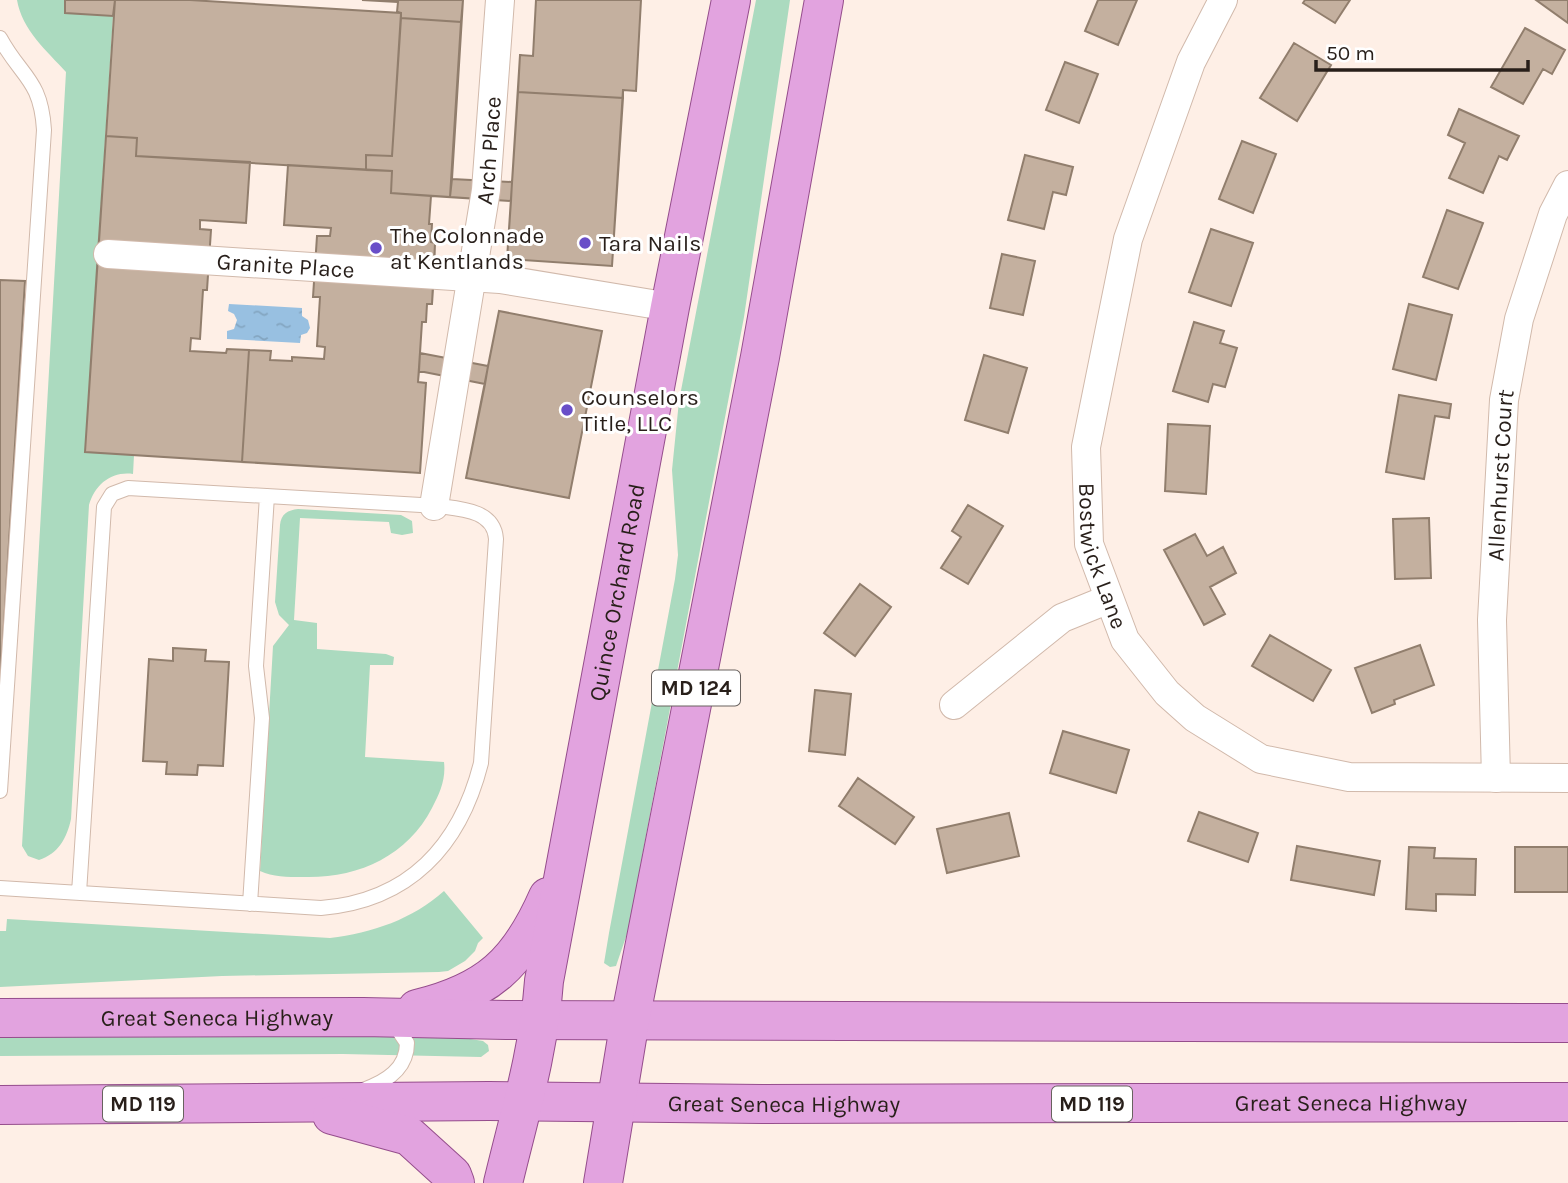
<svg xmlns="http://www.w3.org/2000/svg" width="1568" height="1183" font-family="Karla,sans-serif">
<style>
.grass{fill:#abdabf}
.water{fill:url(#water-ripples)}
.building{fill:#c4b09f;stroke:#917e6d;stroke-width:2}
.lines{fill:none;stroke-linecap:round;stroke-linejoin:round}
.service-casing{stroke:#d1b9ab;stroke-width:16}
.minor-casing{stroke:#d1b9ab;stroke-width:30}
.primary-casing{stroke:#954d8c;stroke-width:40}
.service{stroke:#fff;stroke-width:14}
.minor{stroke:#fff;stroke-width:28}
.primary{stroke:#e2a3df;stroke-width:38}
.poi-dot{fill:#694ec8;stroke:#fff;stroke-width:2.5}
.labels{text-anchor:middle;stroke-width:6;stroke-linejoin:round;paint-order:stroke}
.shield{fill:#fff;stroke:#68625f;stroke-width:2}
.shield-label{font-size:21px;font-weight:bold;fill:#281f1a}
.street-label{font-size:23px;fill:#281f1a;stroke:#fff}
.poi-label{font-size:23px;fill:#281f1a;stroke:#fff;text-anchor:start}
</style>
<defs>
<pattern id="water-ripples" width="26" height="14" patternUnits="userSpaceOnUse" patternTransform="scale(1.75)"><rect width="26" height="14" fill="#98c0e1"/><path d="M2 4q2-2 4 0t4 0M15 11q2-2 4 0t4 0" fill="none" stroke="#83a5c0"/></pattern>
</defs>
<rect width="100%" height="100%" fill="#feefe6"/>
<path class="grass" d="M17,0H65V13L113,16L85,452L134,455L133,474C112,471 95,484 89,505L71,819C67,838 58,854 39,860L28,856L22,846L66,72C47,51 22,30 17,0Z
M756,0H790L744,317L628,931L616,966L610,967L604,963L609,933L675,579L678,555L672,470L679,401Z
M298,509L401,515L412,521L413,533L402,535L391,533L389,522L300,518L294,620L317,623V649L386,654L394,657L393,665H370L365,757L444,762C446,779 440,793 432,808C407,857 356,879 302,877C287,877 273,877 260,871L273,646L289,625L279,615L275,602L280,525C281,514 288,510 298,509Z
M444,891L483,938L478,943L475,951L465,961L448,971L439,972L222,976L0,987V931H6L7,919L330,938C372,933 413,919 444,891Z
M0,1036H452L483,1041L488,1045L489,1051L481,1057L343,1054L0,1056Z"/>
<path class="water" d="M229,304L302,308V316L308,320L310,328L307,333L301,335L300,343L227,339V331L234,329L237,320L234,314L228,311Z"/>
<path class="building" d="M65,0H115L113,16L65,13Z
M65,0H115L113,16L65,13Z
M115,0H190L401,13L392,156L366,155V170L136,156L137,138L106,136Z
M362,0H463L452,179L512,182L520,55L533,56L536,0H641L636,91L623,90L612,266L507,259L511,201L431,196L429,224H432L431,242L435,243L432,304H427L426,322H422L420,353L488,366L499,311L602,331L569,498L466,478L485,384L419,371L418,382L426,383L420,473L85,452L106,136L137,138L136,156L250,162L246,223L200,220V229L211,230L207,290H203L200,339L191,338L190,351L226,353L227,349L271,351L270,360L292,361V357L324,359L325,347L317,346L320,297H313L317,236H330L331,228L284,225L288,165L366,170V155L392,156L401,13L397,12L398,2Z
M362,0H463L461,22L401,18V13L397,12L398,2Z
M536,0H641L636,91L623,90V98L518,92L520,55L533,56Z
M1098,0H1137L1118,45L1085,31Z
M1305,0H1350L1335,23L1303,3Z
M1536,0H1568V23Z
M401,18L461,22L450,197L391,193L392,171L366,170V155L392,156Z
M1525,28L1565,50L1552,74L1543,69L1523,104L1491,87Z
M1294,43L1331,65L1297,121L1260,98Z
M1065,62L1098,74L1079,123L1046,110Z
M518,92L623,98L612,266L507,259Z
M1459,109L1519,136L1507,160L1499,156L1483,193L1449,178L1465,143L1448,135Z
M106,136L137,138L136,156L250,162L246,223L200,220V229L211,230L209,260L98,253Z
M1242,141L1276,154L1253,213L1219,199Z
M1025,155L1073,167L1066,195L1053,192L1044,229L1008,220Z
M288,165L392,171L391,193L431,196L429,224H432L431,242L435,243L434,274L315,267L317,236H330L331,228L284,225Z
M452,179L512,182L511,201L450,197Z
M1447,210L1483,223L1458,289L1423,277Z
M1211,229L1253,243L1231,306L1189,292Z
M98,253L209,260L207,290H203L200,339L191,338L190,351L226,353L227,349L249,350L242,462L85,452Z
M1002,254L1035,261L1023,315L990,308Z
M315,267L434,274L432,304H427L426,322H422L418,382L426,383L420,473L242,462L249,350L271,351L270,360L292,361V357L324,359L325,347L317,346L320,297H313Z
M0,280L25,281L0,690Z
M1409,304L1452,315L1436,380L1393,369Z
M499,311L602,331L569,498L466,478Z
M1194,322L1224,331L1220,343L1237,348L1225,387L1213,384L1208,402L1173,391Z
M420,353L488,366L485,384L419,371Z
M984,355L1027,368L1008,433L965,420Z
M1399,395L1451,404L1449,418L1435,416L1424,479L1386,472Z
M1168,424L1210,426L1206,494L1165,491Z
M968,505L1003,526L968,584L941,568L961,537L952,531Z
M1429,518L1431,578L1395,579L1393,519Z
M1195,534L1207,556L1223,547L1236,573L1210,587L1225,614L1204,625L1164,550Z
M860,584L891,607L855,656L824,633Z
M1270,635L1331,670L1313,701L1252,666Z
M1420,645L1434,685L1394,700L1395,704L1372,713L1355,668Z
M173,648L206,650L205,661L229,662L223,766L198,765L197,775L166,774L167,762L143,761L149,659L173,661Z
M815,690L851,694L845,755L809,751Z
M1063,731L1129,750L1116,793L1050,773Z
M858,778L914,817L895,844L839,806Z
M1199,812L1258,833L1248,862L1188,841Z
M1009,813L1019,856L947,873L937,829Z
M1297,846L1380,861L1374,895L1291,880Z
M1409,847L1435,848L1434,858L1476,859L1475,895L1436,894V911L1406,909Z
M1515,847H1568V892H1515Z"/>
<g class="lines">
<defs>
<path id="service" d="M0,38C21,77 41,79 44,130L0,791
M0,888L321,908C409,901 460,846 481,763L496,539C494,510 461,509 438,506L128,488L112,494L104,507L79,893
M250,904L262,718L256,666L267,496
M363,1090C386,1082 407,1069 407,1043L399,1031L390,1026"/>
<g id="minor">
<path id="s1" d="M1223,0L1191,62L1128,239L1086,447L1089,544L1125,640L1167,693L1195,718L1261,759L1349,777L1568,778"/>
<path id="s2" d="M108,254L500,279L670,307"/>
<path id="s3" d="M434,506L486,190L500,0"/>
<path d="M954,705L1062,618L1109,599"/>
<path id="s4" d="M1496,778L1492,620L1504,400L1519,319L1553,214L1568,185"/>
</g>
<g id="primary">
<path d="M417,1009C488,992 519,963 548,897"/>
<path id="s5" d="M0,1018L363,1017L506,1020L1568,1023"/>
<path id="s6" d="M0,1105L489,1101L762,1104L1568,1102"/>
<path d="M332,1115L409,1136L452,1175L455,1183"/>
<path id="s7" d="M503,1183C519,1116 539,1051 544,981L670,307L731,0"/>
<path d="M603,1183L630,1020L760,357L824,0"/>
</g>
</defs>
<use href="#service" class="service-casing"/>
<use href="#minor" class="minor-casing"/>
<use href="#primary" class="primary-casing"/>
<use href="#service" class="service"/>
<use href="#minor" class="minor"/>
<use href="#primary" class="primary"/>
</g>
<g class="poi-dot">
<circle cx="585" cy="243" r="7"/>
<circle cx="376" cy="248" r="7"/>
<circle cx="567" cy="410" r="7"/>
</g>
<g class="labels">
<g class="shield">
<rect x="652" y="670.5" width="88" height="35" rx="5"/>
<rect x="103" y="1086.5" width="80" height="35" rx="5"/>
<rect x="1052" y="1086.5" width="80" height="35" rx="5"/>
</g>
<g class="shield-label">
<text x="696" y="695">MD 124</text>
<text x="143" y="1111">MD 119</text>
<text x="1092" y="1111">MD 119</text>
</g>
<g class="street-label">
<text dy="8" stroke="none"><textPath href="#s3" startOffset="360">Arch Place</textPath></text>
<text dy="8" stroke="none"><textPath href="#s2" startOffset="178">Granite Place</textPath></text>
<text dy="8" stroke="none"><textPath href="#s4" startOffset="303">Allenhurst Court</textPath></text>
<text dy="8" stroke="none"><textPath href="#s1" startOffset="581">Bostwick Lane</textPath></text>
<text dy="8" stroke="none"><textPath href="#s7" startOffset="602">Quince Orchard Road</textPath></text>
<text dy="8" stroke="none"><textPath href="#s5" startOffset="217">Great Seneca Highway</textPath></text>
<text dy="8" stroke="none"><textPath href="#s6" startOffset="784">Great Seneca Highway</textPath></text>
<text dy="8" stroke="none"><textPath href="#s6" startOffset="1351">Great Seneca Highway</textPath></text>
</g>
<g class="poi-label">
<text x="390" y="243">The Colonnade<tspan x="390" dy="26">at Kentlands</tspan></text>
<text x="599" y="251">Tara Nails</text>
<text x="581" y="405">Counselors<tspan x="581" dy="26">Title, LLC</tspan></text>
</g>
</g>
<path d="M1316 60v10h212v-10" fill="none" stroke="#281f1a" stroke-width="3.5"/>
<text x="1326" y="60" font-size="21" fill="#281f1a" stroke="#ffffff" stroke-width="5" paint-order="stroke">50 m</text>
</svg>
